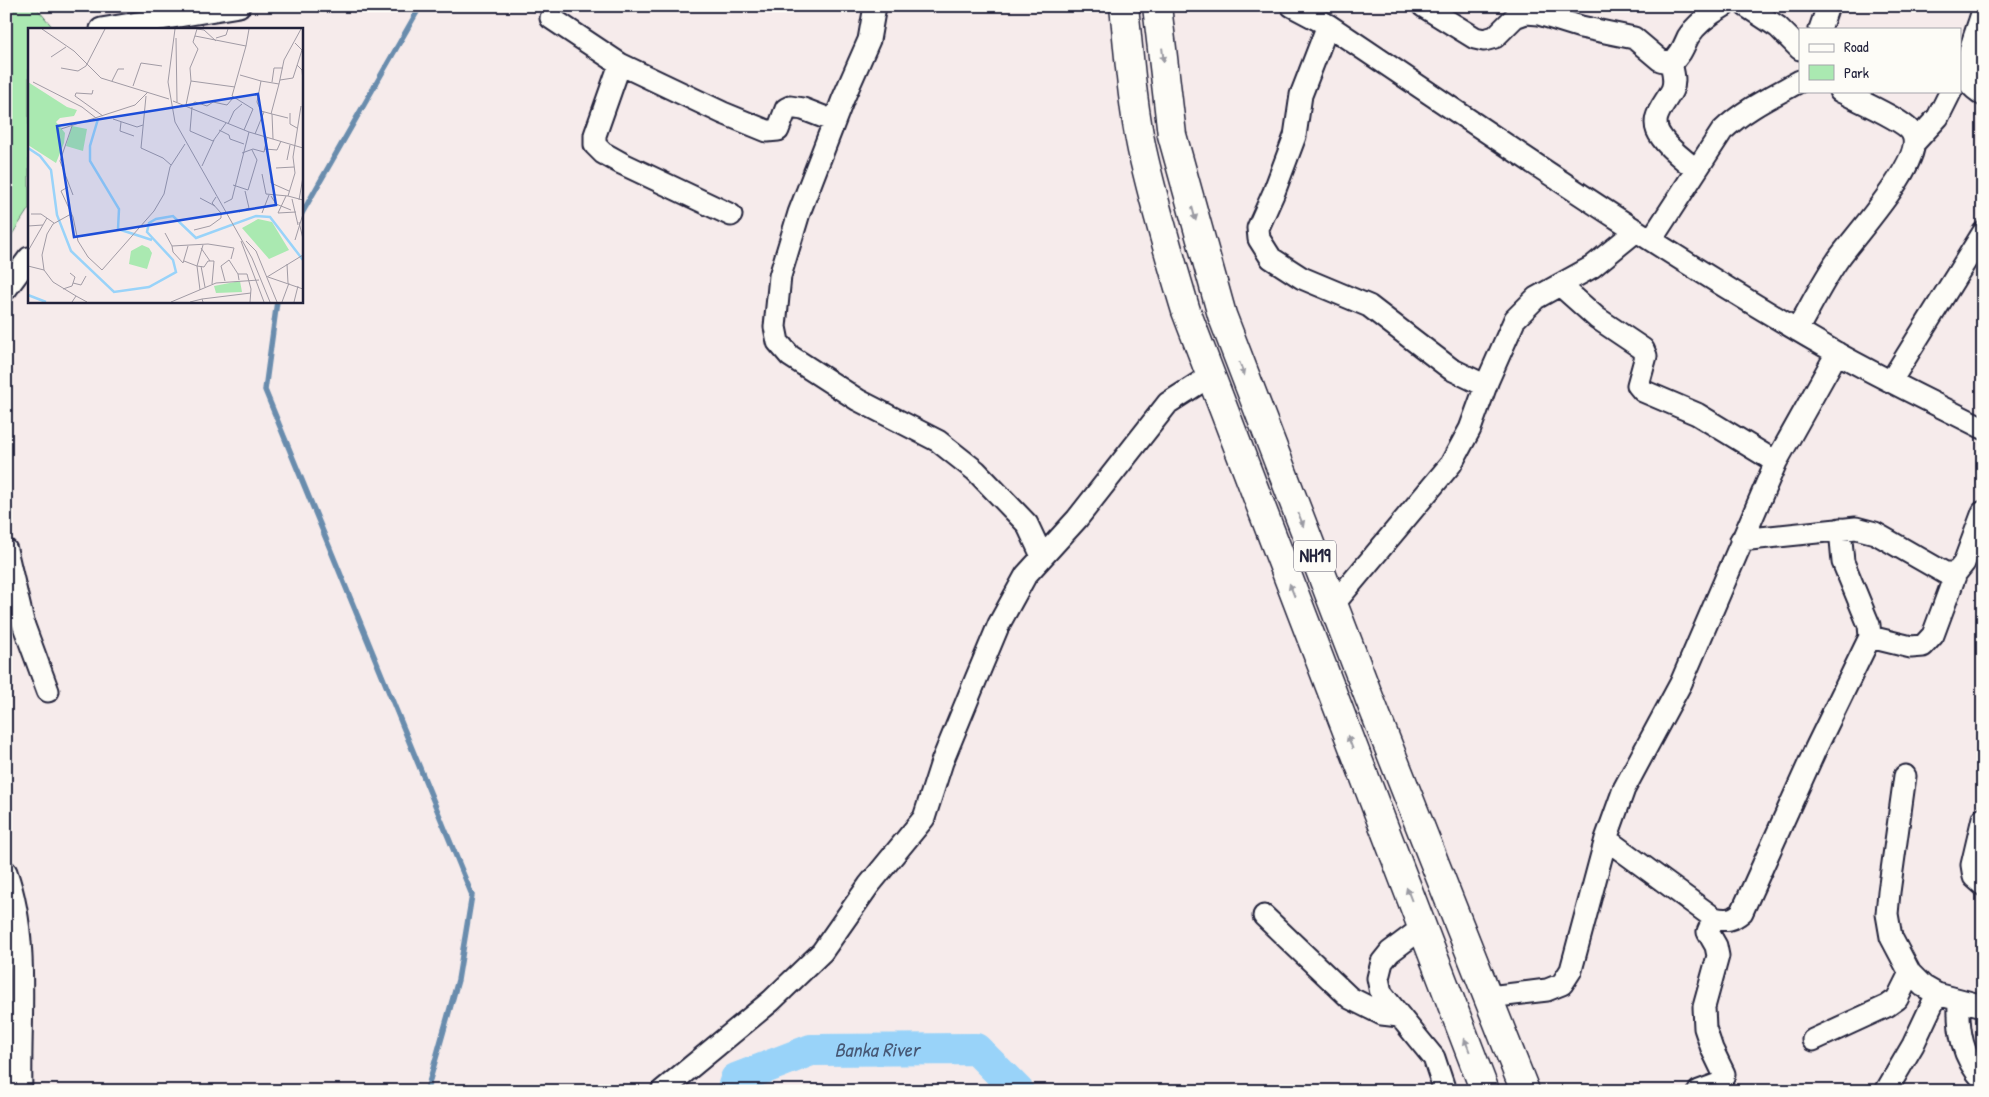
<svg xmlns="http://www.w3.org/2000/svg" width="1989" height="1097" font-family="'Patrick Hand',sans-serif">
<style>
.green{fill:#aae9b1;stroke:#668676}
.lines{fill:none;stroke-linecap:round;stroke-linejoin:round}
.stream{stroke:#698cad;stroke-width:5.5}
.river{stroke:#99d3f9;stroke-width:32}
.minor-casing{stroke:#22223b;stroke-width:25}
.trunk-casing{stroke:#22223b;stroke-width:31}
.minor{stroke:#fdfcf7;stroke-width:21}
.trunk{stroke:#fdfcf7;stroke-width:28}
.oneway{fill:#9a9aa2}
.labels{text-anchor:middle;stroke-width:4;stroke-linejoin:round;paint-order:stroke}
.shield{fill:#fdfcf7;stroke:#646373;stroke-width:1}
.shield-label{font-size:18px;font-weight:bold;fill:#22223b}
.water-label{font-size:20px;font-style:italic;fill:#465774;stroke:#fdfcf7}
.inset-river{fill:none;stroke:#99d3f9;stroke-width:2.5}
.inset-road{fill:none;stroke:#a19ba5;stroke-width:1}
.view{fill:#1d4ed8;fill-opacity:0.15;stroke:#1d4ed8;stroke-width:2.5}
.inset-edge{fill:none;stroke:#22223b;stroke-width:2.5}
</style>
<rect width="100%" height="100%" fill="#f6ebeb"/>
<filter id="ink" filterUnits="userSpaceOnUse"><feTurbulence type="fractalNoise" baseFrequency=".02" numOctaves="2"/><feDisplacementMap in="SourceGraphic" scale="10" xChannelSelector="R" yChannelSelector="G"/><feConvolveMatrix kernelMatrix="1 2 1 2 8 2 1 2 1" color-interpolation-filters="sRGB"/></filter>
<g filter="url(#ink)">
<path class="green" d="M6,6H35L54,29H29V208L6,244Z"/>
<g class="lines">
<path class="stream" d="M301,215L417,12L414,6
M277,301L265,390L472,895L458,980L427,1090L430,1091"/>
<path class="river" id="s1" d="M732,1091L736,1079L811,1050L976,1049L1018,1091"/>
<defs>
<path id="minor" d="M875,6L869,40L843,99L799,213L780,276L775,327L778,342L790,356L858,400L938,441L976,471L1027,524L1042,556
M1292,6L1328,25C1495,137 1660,252 1835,352C1883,379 1934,403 1983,428
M1423,6L1475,38L1484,40L1495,37L1515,17L1526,13L1539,14L1581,27L1634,38L1660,60L1671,63C1680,56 1683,48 1688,37C1697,23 1710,14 1724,6
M1746,6L1778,27L1800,49
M1983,10C1979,27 1960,67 1969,82C1971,87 1978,91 1983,95
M551,18L620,64L723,113L767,131L778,130L786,109L790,107L803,109L834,121
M1328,25L1301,95L1295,136L1274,192L1258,228L1259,239L1271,258L1302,278L1369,306L1451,369L1482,384L1488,380L1515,319L1536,298L1592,267L1636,231
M101,29L239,6
M1820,29L1828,6
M1671,63C1673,72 1676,81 1672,90C1664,106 1647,119 1662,138C1670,150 1685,160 1696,170
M620,64L595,135V145L603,153L621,163L731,215
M1915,142L1938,117L1951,91
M1651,240L1722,131C1745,109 1773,96 1800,81
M1560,285L1597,318L1643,349L1646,356L1638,385L1643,391L1697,414L1776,462
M6,289L29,258
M1797,330C1810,307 1822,283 1837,261C1852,238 1927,159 1912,133C1906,121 1855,99 1840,91
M1891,381L1983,233
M1741,540L1856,528L1875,533L1945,573H1956L1964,563L1983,512
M6,550L24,626L48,691
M1333,605L1451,464L1470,429L1488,380
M1870,637L1911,647L1923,646L1933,635L1956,573
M1905,776L1889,892L1887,914L1891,937L1910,973L1923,986L1937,994L1983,1006
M1983,818L1972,865L1974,877L1983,885
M1606,839L1714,918C1726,921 1733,920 1742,912L1816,748L1870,637L1869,625L1843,562L1840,529
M6,872C30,939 19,1020 21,1091
M1264,916L1350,998L1382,1014L1399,1016
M1422,928L1390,952L1382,962L1378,978L1381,993L1434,1058L1445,1091
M1489,997L1547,990L1562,984L1571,970L1606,839L1624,789L1681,683L1776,462L1837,353
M1959,1002C1958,1031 1962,1057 1983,1080
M1813,1040L1887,1006L1897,999L1910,973
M662,1091L771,1001L822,952L869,885L924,818L942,762L976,679L999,624L1026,575L1077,519L1168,403L1210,376
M1699,1091L1721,1083L1724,1074L1712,1049L1705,1028L1704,1007L1718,956L1716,946L1708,932L1714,918
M1886,1091L1913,1045L1937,994"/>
<path id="trunk" d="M1124,6C1129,54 1132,103 1142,150C1154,204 1170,258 1186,311L1485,1091
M1157,6L1172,135L1222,315L1370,700L1525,1091"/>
</defs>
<use href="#minor" class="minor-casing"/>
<use href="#trunk" class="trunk-casing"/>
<use href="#minor" class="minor"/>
<use href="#trunk" class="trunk"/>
</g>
<defs><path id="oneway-solid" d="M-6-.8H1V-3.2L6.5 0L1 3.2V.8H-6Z" transform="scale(1.25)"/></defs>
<g class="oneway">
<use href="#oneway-solid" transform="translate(1163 55) rotate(83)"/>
<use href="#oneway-solid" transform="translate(1194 214) rotate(75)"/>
<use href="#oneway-solid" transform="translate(1242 369) rotate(69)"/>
<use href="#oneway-solid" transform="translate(1301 520) rotate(69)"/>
<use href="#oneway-solid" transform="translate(1292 590) rotate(-111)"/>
<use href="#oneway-solid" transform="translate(1350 742) rotate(-111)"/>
<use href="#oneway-solid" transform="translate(1409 894) rotate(-111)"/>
<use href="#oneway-solid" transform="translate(1467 1045) rotate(-111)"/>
</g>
</g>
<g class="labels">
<rect class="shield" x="1294" y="540.5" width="42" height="31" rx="4"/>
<g class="shield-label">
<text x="1315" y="562">NH19</text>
</g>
<g class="water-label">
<text dy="7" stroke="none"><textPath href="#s1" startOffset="159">Banka River</textPath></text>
</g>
</g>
<g transform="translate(28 28)">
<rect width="275" height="275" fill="#f6ebeb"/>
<path d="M0,54L39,79L49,82L46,88L32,90L28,94L37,105L36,115L28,135L0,117ZM44,98L59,101L55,123L38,118ZM230,191L244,194L261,222L241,231L214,200ZM114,217L121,220L124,225L119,241L101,236L103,223ZM212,253L214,264L188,265L186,258Z" fill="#aae9b1"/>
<path class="inset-river" d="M70,91L62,118V133L91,181L90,201L124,212M0,120L12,128L23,142L29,187L43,223L86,264L121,259L148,244L145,232L119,204L121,195L128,191L145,188L168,210L228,188L242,189L275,232M0,267L18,274"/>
<path class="inset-road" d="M14,1L46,23L73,50L141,71M147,1L140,54L147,94L224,230L242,274M169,1L176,2L188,13M167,8L218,18L204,68L225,81L216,102M148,10L149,74M188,10L198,7L200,1M218,18L221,1M23,29L38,19M269,37L274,42L275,53M33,40L50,43L58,38L77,1M212,47L233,53L229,74L233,83L244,86L245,111M252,52L265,50L274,22L267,15M84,53L90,41H96M163,53L207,59M233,53L251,56L243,86M5,54L54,79L68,90M244,54L246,40H255M251,56L256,32L273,1M105,58L113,35L134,38M65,62L64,66L48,65L47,68L75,88M118,68L113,120L135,130L143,137M145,73L221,104L275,120M158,77L163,53L162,40L170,21L165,14L169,1M161,78L167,74L179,78L185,74L199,77L205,70M273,78L265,129L267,145L260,168L275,172M164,79L162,103L185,113L198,95M262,85V96L269,100M244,86L260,90M85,91L109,99L115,97M93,94L92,103L106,108M200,96L206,83L214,76M44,98L32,133L45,167M33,101L107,77L120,64M191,102L201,107L202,111L216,116M227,106L236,84M237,121L249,122L253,113M214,125L225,121L236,124L239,110M259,132L262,117M174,138L186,112M248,140L266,139M234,146L238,166L260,168M243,146V155L261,163M205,157L220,162L229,132L224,122M40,159L33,163L45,189L50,213L60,229L74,242L126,183L136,166L142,139L157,116M243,168L248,176L263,182M258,168L250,185L268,184M172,170L187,178M264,171L270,197M271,172L275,149M196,175L204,171L221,104M211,184L221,180L217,163M234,185L241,167M3,186H13L26,195M271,194L275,211M0,198L15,197M166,202L182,198L193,190V185L184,175L188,169M137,205L144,218L180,216L206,220L203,231M267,212L275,186M213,213L236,274M218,213L228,223L249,274M175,217L169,238L176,239L180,233H186L184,256M144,218L145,224L155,235L160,218M173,220L182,233M0,223L19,190M156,233L169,238L172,262M259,236L260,255M0,238L16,242L25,254L48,268M173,238L177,259M16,242L14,227L19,206L25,196L43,186M239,249L275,227M240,249L275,261M211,252L210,246H219L223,261L222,274M197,253L193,238L201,232L210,246M45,255L53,257L58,248M35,261L44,258L47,249L42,245M174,271L223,265M44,274L48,268L59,274M143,274L188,255L231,252M162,274L174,271L175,274M254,274L261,255M266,274L270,258"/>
<path class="view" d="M230,66L248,177L46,209L29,98Z"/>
<rect width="275" height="275" class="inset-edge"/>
</g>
<rect width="1989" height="1097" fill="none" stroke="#fdfcf7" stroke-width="25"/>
<rect x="12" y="12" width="1964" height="1072" fill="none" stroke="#22223b" stroke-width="2" filter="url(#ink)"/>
<rect x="1799" y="28" width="162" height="65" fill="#fdfcf7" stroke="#a5a5ac"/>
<rect x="1809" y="44" width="25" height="8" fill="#fdfcf7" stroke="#a5a5ac"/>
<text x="1844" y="52" font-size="15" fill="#22223b">Road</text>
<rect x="1809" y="65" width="25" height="15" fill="#aae9b1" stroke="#a5a5ac"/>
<text x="1844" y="78" font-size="15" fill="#22223b">Park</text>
</svg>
